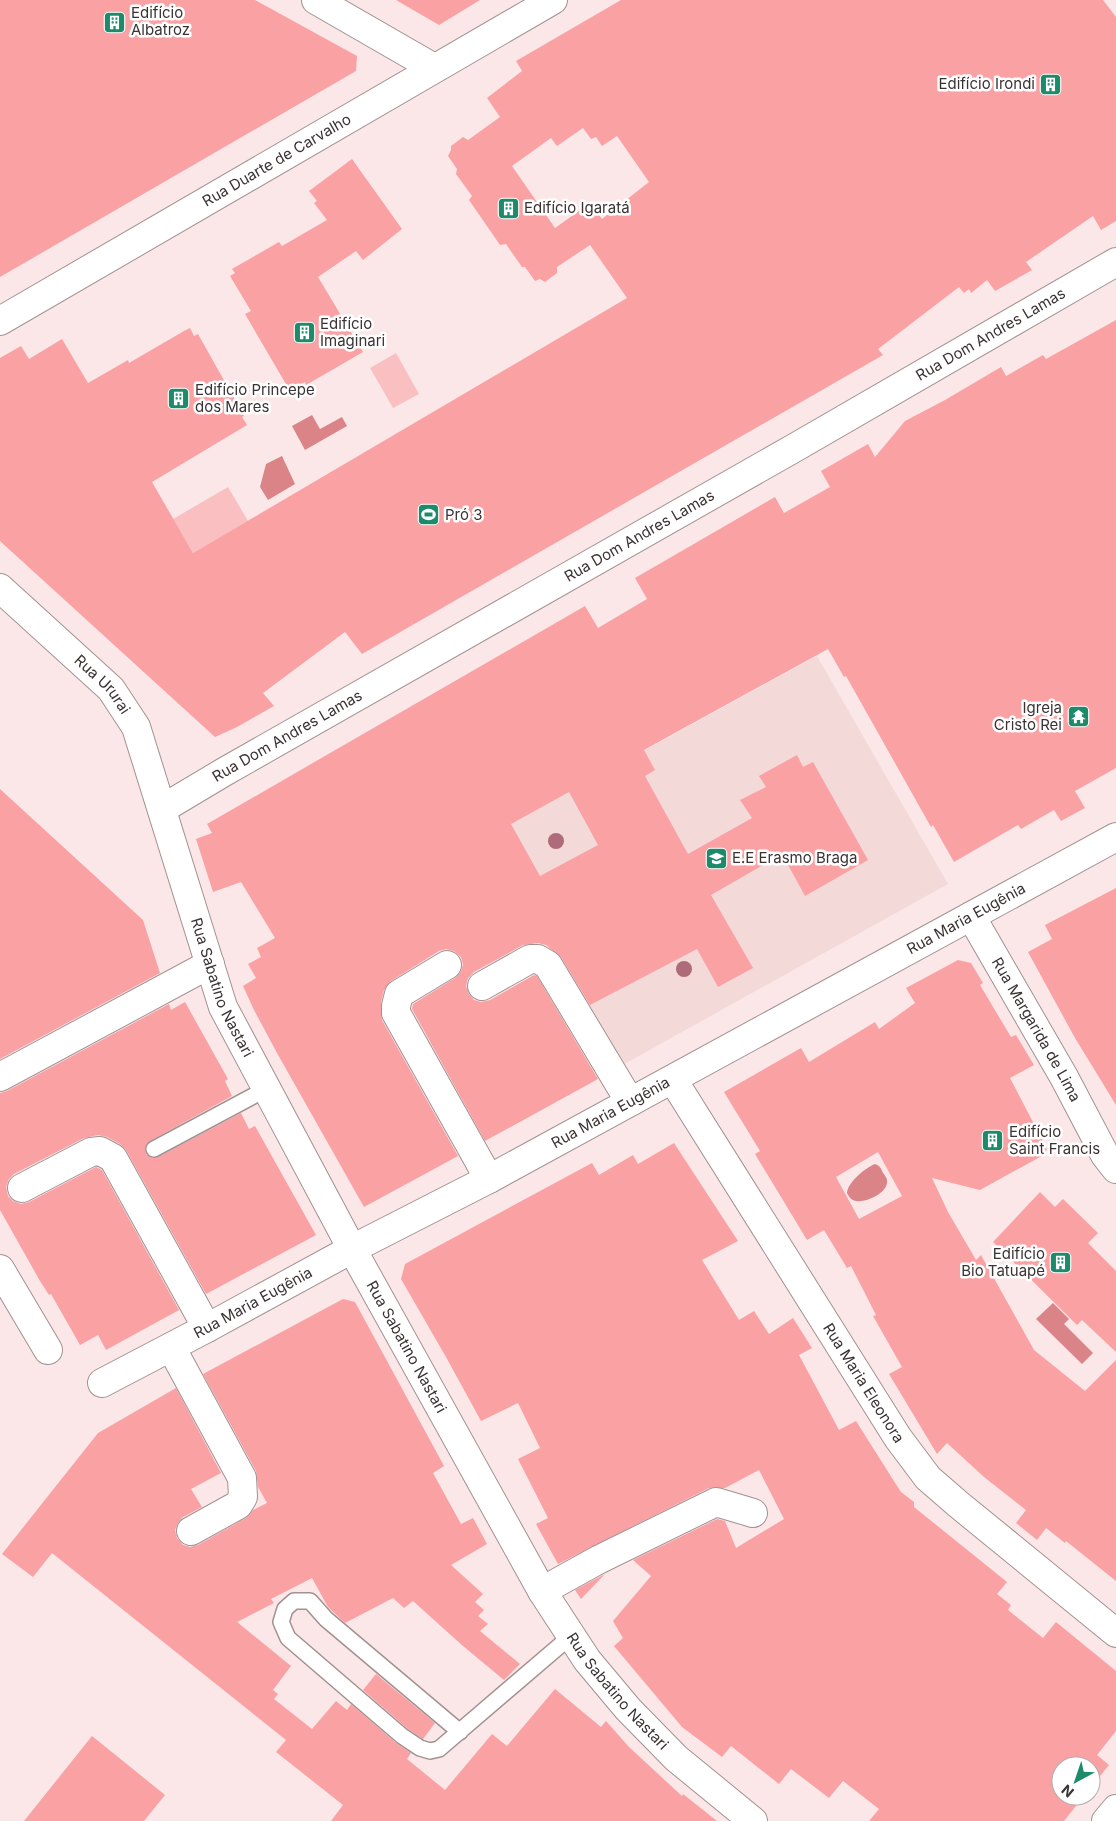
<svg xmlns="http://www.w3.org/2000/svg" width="1116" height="1821" font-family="Inter,sans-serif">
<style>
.built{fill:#f4d9d9}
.green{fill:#fac0c1}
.water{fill:#da8488}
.building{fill:#faa1a4;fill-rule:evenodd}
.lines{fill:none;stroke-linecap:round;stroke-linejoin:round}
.lane-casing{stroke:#a39191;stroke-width:18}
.street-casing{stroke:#a39191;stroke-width:30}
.secondary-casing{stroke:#a39191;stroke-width:30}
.lane{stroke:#fff;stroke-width:15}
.street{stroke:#fff;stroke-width:28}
.secondary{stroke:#fff;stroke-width:28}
.tree{fill:#af6b79}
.labels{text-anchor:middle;stroke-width:5;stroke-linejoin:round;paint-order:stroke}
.poi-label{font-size:15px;fill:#3b3333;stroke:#fff;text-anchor:start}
.street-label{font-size:15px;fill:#3b3333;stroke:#fff}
</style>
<rect width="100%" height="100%" fill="#fbe7e7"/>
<path class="built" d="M817,656L948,884L619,1067L542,936L488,836Z"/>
<path class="green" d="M396,353L419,394L393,408L370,368Z
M228,487L248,521L193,553L173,519Z"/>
<path class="water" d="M312,415L320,429L342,417L347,426L305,450L292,426Z
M282,456L295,484L268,500L260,487L266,464Z
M875,1164C880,1166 881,1168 883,1173C884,1174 887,1178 887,1180C889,1193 866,1203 856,1201C851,1200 849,1197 847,1193C848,1182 865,1168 875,1164Z
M1053,1303L1069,1319L1064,1324L1093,1353L1082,1364L1036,1319Z"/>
<path class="building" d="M0,0H255L357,56L356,71L0,277Z
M396,0H480L439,25Z
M621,0H1103L1116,17V221L1101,230L1093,216L1026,262L1032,270L995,291L987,280L971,293L969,289L964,293L959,287L878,349L883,355L362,654L345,632L263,693L274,706L237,727L215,737L0,541V358L21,346L29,359L62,339L88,383L128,360L129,363L184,331L190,328L194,336L198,334L244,416L242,417L247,425L152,482L193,553L627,298L590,245L557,267V273L545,282L540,279L535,281L525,267H522L506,244L500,245L469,200L472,196L456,174L457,169L448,156L451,150V146L463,137L468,140L500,117L487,98L522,71L516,61ZM583,128L591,139L596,137L602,146L617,136L649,182L602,219L590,203L555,228L512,166L551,138L557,146Z
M352,159L402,229L363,260L356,251L318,277L363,352L306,385L305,382L290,391L245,314L251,311L230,276L235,273L232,269L279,242L282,246L327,220L314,203L317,201L309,191Z
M1116,320V768L1075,791L1085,808L1061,821L1054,810L1021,829L1018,825L954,862L933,825L931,827L846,676L844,677L828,649L682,729L644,750L655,770L645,776L688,854L752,818L740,800L766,787L759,776L797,755L803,767L813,762L868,860L805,896L782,854L711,895L753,968L718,987L697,949L590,1005L561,957L546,945L538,943L523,945L474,972L468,978L466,986L469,994L474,1000L481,1002L490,1000L534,975L537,976L598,1079L485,1141L412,1009L413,1004L455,978L460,973L463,965L461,957L454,951L446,949L439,951L391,981L384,990L381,1002L382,1020L458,1156L364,1207L277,1053L254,1010L243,986L256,978L248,964L261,957L257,948L275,938L241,882L213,892L196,839L212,833L207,824L585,606L598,628L647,599L635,578L775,497L784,513L830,487L821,471L868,444L875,457L905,421L945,400L1001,367L1006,376L1043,355L1046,359ZM569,792L598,845L540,876L511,824Z
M0,789L143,920L160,973L0,1059Z
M1116,888V1105L1075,1038L1028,952L1052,939L1045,925Z
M958,960L971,963L983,983L980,985L1011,1037L1016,1035L1034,1065L1010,1078L1047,1149L1040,1157L980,1190L932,1178L948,1212L976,1260L981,1255L1034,1350L1085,1391L1116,1360V1581L1066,1541L1065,1543L1046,1528L1037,1540L1016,1523L1026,1510L984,1477L947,1443L937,1454L889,1374L902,1367L873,1316L876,1315L851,1266L847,1268L824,1230L807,1240L755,1154L760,1151L724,1092L801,1048L809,1062L875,1022L879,1029L915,1003L906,988ZM878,1152L902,1196L859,1219L836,1177Z
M185,1002L228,1079L225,1081L232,1096L150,1141L145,1148L146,1154L153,1158L158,1157L241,1113L249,1129L255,1126L316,1235L206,1294L126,1150L120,1144L107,1137L98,1135L84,1138L14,1174L9,1179L6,1187L8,1196L13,1201L21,1204L29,1202L96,1167L102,1170L179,1310L106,1350L98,1335L80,1345L51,1294L49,1295L40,1281L0,1210V1093L7,1091L169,1004L171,1010Z
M674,1143L738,1241L702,1260L739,1320L754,1311L769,1334L793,1318L812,1348L799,1355L839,1430L856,1421L892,1478L901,1492L914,1502V1507L1007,1582L997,1594L1011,1605L1008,1610L1043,1638L1056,1622L1116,1671V1731L1097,1755L1109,1765L1091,1787V1766H1061V1796H1084L1064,1821H869L879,1809L843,1781L829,1798L791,1769L779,1784L731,1746L722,1757L682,1727L614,1646L623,1638L613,1621L651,1576L633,1560L717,1519L725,1521L736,1548L784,1519L759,1470L725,1488H709L558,1564L536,1524L548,1518L518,1459L540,1448L518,1403L481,1421L446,1357L401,1279L405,1264L592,1163L599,1175L633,1155L638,1164Z
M1040,1192L1055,1207L1063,1199L1098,1233L1088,1243L1116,1271V1352L1082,1320L1077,1325L993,1242Z
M343,1299L355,1302L444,1466L433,1473L461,1524L473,1518L487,1544L451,1565L483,1594L475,1602L484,1610L478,1616L488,1624L480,1631L520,1664L504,1680L463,1646L413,1601L404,1608L393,1598L345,1623L328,1607L312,1578L271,1599L274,1603L237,1622L291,1666L273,1690L278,1694L274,1699L312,1729L336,1701L347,1710L351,1704L396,1743L411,1753L407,1759L445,1790L492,1734L507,1746L555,1689L601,1727L606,1721L629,1747L682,1796L683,1794L717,1821H331L343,1805L276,1752L286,1740L52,1553L33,1577L2,1554L98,1433L176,1388L221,1473L191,1489L202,1507L183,1517L178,1523L175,1530L177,1538L183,1545L190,1547L198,1545L246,1518L253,1510L267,1503L258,1487L256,1471L203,1374Z
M605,1574L581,1599L575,1590Z
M376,1674L435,1723L423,1739L408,1729L363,1690Z
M92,1736L165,1795L144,1821H24Z"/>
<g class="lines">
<defs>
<path id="lane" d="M154,1149L268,1088
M460,1732L326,1619L310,1601H294L285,1609L281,1622L288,1638L402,1736L420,1748L430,1751L439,1749L571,1636"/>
<g id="street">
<path d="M316,0L434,68"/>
<path id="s1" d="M0,321L553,0"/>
<path id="s2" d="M162,809L224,772L796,447L1116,262"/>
<path id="s3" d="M971,916L1064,1077L1105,1155L1116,1169"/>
<path d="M447,965L399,994L396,1006V1013L489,1179"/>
<path d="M482,986L530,959H538L548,965L630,1102"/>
<path d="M0,1077L210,964"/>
<path id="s4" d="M673,1080L898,1438L928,1478L958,1504L1116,1633"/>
<path d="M22,1188L91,1152L100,1151L113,1158L207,1328"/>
<path d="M0,1269L48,1350"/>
<path d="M171,1347L242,1478L243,1497L238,1505L191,1531"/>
<path id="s5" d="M102,1383L207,1328L352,1249L489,1179L1116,837"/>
<path d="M542,1591L598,1560L716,1502L753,1513"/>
</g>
<g id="secondary">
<path id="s6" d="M0,588L111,689L136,727L223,1007L352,1249L542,1591L587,1660L628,1709L676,1758L753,1821"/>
<path d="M1106,1821L1116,1809"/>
</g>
</defs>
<use href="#lane" class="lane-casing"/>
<use href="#street" class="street-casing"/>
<use href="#secondary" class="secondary-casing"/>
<use href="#lane" class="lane"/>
<use href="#street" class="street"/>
<use href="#secondary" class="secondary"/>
</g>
<g class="tree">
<circle cx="556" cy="841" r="8"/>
<circle cx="684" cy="969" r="8"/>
</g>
<defs>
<symbol id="building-square" viewBox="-11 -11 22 22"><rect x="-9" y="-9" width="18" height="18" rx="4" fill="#1c8b6a" stroke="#fff"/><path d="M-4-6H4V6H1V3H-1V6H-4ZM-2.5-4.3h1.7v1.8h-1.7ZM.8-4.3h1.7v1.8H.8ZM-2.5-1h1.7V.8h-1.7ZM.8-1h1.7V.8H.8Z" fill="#fff"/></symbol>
<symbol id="stadium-square" viewBox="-11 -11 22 22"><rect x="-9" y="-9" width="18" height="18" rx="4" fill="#1c8b6a" stroke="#fff"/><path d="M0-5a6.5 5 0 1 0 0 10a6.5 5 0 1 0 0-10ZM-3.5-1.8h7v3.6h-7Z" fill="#fff"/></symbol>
<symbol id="temple-square" viewBox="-11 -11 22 22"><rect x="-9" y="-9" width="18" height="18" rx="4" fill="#1c8b6a" stroke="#fff"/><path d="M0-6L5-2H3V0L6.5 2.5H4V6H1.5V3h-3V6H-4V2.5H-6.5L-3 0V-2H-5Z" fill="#fff"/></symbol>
<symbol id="school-square" viewBox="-11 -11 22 22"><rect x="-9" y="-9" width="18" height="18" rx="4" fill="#1c8b6a" stroke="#fff"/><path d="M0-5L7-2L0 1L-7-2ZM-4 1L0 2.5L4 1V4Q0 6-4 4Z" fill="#fff"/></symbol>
</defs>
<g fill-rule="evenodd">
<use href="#building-square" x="102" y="10" width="25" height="25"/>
<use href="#building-square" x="1038" y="72" width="25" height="25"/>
<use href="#building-square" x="496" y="196" width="25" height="25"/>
<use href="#building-square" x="292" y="320" width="25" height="25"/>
<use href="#building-square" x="166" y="386" width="25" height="25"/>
<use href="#stadium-square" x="416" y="502" width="25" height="25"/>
<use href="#temple-square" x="1066" y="704" width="25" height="25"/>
<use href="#school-square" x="704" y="846" width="25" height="25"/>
<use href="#building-square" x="980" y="1128" width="25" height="25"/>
<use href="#building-square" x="1048" y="1250" width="25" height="25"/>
</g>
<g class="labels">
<g class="poi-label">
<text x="131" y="18">Edifício<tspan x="131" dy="17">Albatroz</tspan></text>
<text x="1035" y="89" text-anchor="end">Edifício Irondi</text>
<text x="524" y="213">Edifício Igaratá</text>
<text x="320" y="329">Edifício<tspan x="320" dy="17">Imaginari</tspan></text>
<text x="195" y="395">Edifício Princepe<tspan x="195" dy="17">dos Mares</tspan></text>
<text x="445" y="520">Pró 3</text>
<text x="1062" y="713" text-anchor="end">Igreja<tspan x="1062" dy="17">Cristo Rei</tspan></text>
<text x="732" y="863">E.E Erasmo Braga</text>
<text x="1009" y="1137">Edifício<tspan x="1009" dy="17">Saint Francis</tspan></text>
<text x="1045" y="1259" text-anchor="end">Edifício<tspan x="1045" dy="17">Bio Tatuapé</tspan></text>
</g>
<g class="street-label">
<text dy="5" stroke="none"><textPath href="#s1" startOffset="320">Rua Duarte de Carvalho</textPath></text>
<text dy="5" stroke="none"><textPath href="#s2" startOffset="955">Rua Dom Andres Lamas</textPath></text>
<text dy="5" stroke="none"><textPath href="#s2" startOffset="550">Rua Dom Andres Lamas</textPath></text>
<text dy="5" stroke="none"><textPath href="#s6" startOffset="141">Rua Ururai</textPath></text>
<text dy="5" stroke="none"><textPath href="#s2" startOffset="145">Rua Dom Andres Lamas</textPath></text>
<text dy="5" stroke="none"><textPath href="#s5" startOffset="981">Rua Maria Eugênia</textPath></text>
<text dy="5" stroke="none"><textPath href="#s6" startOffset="470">Rua Sabatino Nastari</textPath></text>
<text dy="5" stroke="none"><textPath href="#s3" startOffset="131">Rua Margarida de Lima</textPath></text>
<text dy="5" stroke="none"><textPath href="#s5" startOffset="576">Rua Maria Eugênia</textPath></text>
<text dy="5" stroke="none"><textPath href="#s5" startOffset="171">Rua Maria Eugênia</textPath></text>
<text dy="5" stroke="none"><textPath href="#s6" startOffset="875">Rua Sabatino Nastari</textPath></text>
<text dy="5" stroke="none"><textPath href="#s4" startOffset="358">Rua Maria Eleonora</textPath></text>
<text dy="5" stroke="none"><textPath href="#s6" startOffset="1280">Rua Sabatino Nastari</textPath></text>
</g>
</g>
<g transform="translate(1076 1781) rotate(220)"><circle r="24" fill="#ffffff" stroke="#b1adad"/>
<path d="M0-4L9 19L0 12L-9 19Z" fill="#1c8b6a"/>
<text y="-8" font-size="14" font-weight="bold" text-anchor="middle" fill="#3b3333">N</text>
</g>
</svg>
